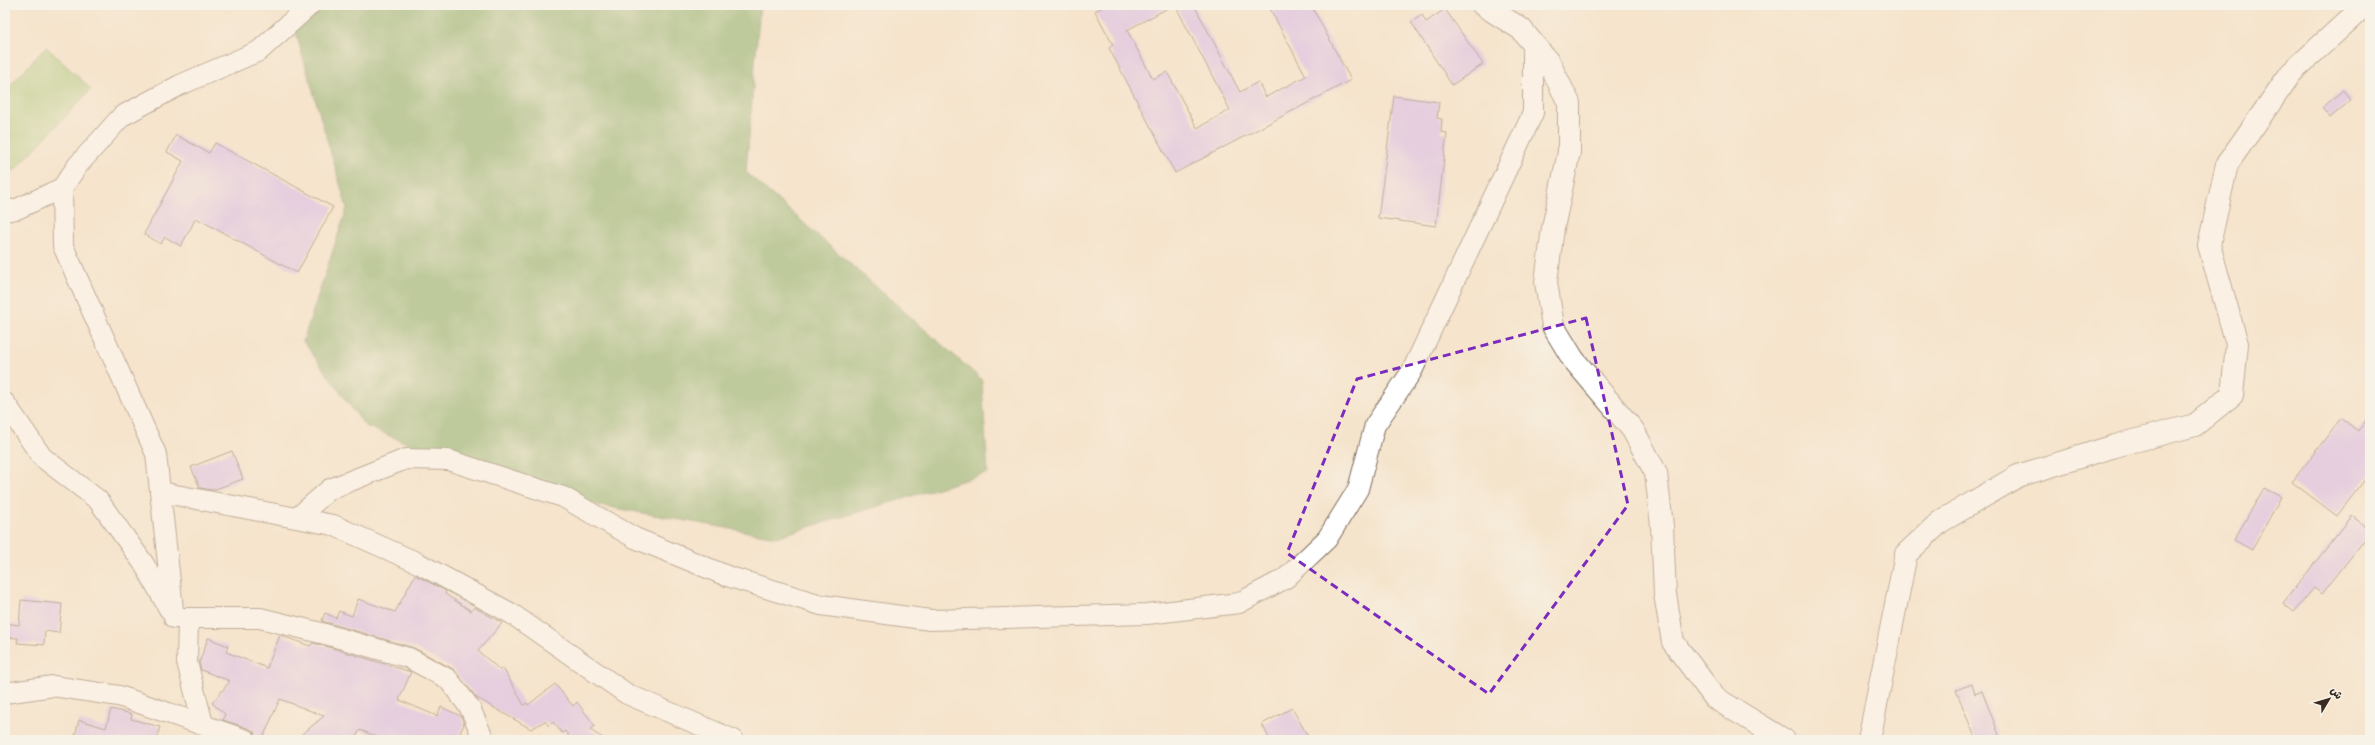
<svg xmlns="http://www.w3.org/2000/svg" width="2375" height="745" font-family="'Shantell Sans','Playpen Sans Arabic',sans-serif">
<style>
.green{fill:#9cc570;stroke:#6c7847}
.forest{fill:#7daa62;stroke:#5c6a40}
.building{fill:#d2b3f4}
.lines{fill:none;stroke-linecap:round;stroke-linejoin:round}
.street-casing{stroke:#7c6b5b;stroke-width:22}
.secondary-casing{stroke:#7c6b5b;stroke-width:24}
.primary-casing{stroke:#7c6b5b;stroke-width:24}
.street{stroke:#fff;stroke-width:20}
.secondary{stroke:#fff;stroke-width:22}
.primary{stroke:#fff;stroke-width:22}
.marked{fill:none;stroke:#7b2cbf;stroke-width:3;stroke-dasharray:8 5;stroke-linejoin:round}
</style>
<rect width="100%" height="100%" fill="#f7f3e8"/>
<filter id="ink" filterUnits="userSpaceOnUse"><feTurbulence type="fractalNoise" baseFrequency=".025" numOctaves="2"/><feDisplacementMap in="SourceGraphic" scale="8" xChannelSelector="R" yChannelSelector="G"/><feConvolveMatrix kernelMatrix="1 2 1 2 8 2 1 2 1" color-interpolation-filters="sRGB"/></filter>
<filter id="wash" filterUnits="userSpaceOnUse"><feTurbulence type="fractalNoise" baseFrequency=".012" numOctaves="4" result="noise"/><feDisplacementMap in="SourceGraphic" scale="16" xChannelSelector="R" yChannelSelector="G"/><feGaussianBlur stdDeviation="0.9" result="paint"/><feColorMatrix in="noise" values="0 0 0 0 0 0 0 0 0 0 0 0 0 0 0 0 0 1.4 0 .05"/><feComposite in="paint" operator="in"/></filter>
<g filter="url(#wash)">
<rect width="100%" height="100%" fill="#f5e4cc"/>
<path class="green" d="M46,47L91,89L13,172L5,165V91Z"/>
<path class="forest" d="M326,5H760L746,172L982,380L988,473L776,537L531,493L365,426L303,341L347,208L293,23Z"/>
<g id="blocks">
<path class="building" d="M1106,5H1174L1127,30L1153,79L1167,72L1197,128L1230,110L1175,5H1194L1240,92L1258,82L1266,97L1306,76L1268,5H1311L1351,80L1175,173L1109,48L1113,45L1095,11Z
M1445,9L1483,64L1452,85L1411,22L1422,15L1426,22Z
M2343,90L2351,100L2330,118L2322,108Z
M1394,96L1439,102L1437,118L1442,119L1441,132L1447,133L1436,226L1378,218Z
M176,135L209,153L215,143L333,207L297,273L196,218L181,246L165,237L161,244L144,234L183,161L167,152Z
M2370,415V473L2337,516L2292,482L2341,418L2358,431Z
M232,451L243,479L213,490L200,488L191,467Z
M2264,488L2281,497L2252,550L2234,540Z
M2352,516L2370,530V533L2322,594L2314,588L2294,612L2283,603Z
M415,575L446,591L445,594L471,611L474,607L502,623L478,651L500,670L503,668L524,705L527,703L528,705L555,684L573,706L577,702L595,726L590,730L606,740H572L565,731L562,733L553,722L549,726L545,721L531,729L477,698L453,669L414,648L322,621L325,613L336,618L339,611L352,616L358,599L395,612Z
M21,600L62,604L59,633L45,631L44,645L17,643L18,638L5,637V623L19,625Z
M280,635L310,646L312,643L322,645L411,672L399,700L437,716L441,707L461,716L464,724L457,740H385L360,730L354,740H295L324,716L280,699L262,740H257L255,733L250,729L223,720L225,714L212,703L230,681L201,670L199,663L208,638L228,646L226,652L267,668Z
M1972,684L1975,694L1982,691L2001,740H1976L1956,690Z
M1292,708L1310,740H1270L1262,724Z
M111,709L132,714L131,719L160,727L156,740H74L79,720L106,728Z"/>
</g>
</g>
<g filter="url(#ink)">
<use href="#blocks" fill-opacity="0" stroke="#7c6b5b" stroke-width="1"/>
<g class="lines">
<defs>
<path id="street" d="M62,188L63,246L156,454L174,618
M5,211L17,209L62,188L78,165L122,116L180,85L259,51L310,5
M5,403L42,457L98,500L144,564L169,609
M160,492L333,525L418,563L512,614L627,694L734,740
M298,517L330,489L406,459L448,460L563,497L635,538L727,576L821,605L930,620L1147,614L1239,603L1286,578L1327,539L1358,489L1375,425L1412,371L1533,113V44
M174,618H260L325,634L409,658L448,679L470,708L484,740
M188,620L187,662L203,724
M5,693L53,686L119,696L246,740"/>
<path id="secondary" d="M1869,740L1906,554L1940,522L2018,476L2115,446L2195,425L2232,395L2237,344L2209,245L2227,164L2291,73L2365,5"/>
<path id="primary" d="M1483,5L1521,29L1549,63L1569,103V152L1553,228L1546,282L1553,326L1573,359L1633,430L1656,473L1662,526L1665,594L1673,642L1715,698L1784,740"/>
</defs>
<use href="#street" class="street-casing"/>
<use href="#secondary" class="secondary-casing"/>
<use href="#primary" class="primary-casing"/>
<use href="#street" class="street"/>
<use href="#secondary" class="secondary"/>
<use href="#primary" class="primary"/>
</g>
</g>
<path d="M0 0H2375V745H0ZM1586,318L1628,505L1489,694L1287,553L1357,379Z" fill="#f5e4cc" fill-opacity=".55" fill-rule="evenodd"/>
<path class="marked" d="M1586,318L1628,505L1489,694L1287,553L1357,379Z"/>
<rect width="2375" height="745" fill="none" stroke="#f7f3e8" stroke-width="20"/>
<g transform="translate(2329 699) rotate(52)" stroke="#f7f3e8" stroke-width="3" paint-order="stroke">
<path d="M0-3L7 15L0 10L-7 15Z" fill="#3b2a1e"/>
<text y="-6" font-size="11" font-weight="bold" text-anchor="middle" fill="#3b2a1e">ش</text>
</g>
</svg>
